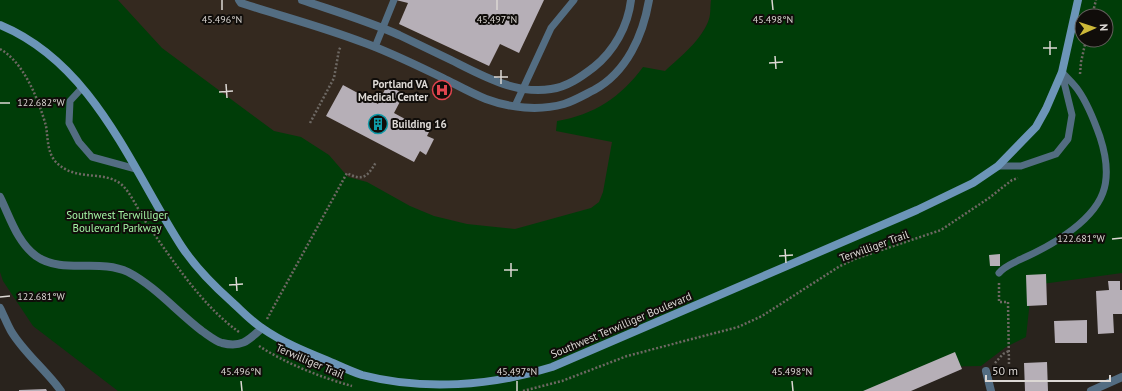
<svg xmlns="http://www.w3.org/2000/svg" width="1122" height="391" font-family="'PT Sans',sans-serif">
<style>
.built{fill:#34291f}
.green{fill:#003d08;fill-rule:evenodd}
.building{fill:#b6afb7}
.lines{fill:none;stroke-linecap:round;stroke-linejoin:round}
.path{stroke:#6d6863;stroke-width:2.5;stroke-dasharray:2 2;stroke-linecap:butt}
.service{stroke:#536d82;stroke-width:7}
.minor{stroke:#536d82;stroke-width:8}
.secondary{stroke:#6c95b8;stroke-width:8}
.ticks{fill:none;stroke:#dcd8d4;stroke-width:1.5}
.labels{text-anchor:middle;stroke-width:4;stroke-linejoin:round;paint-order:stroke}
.poi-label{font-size:11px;font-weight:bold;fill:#dcd8d4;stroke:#100d0a;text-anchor:end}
.park-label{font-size:11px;fill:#a4f4a5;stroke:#100d0a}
.street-label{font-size:11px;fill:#dcd8d4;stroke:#100d0a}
.ticks-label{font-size:10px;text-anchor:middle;fill:#dcd8d4;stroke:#100d0a;stroke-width:4;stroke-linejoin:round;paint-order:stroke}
</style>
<rect width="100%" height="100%" fill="#29231d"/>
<path class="built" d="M74,0H721L600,211L514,237L429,224L269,137Z"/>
<path class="green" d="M0,0H118L162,48L274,131L301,137L329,155L348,177L367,182L410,206L434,216L467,224L515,229L591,208L599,202L603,192L612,142L556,131L557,121C594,115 621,97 643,67L665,71C680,57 703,39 709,19C711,13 710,6 711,0H1122V273L1042,284L1031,291L1026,337L1006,347L981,366L931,367L870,391H118L33,326L3,281L0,272ZM1082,16H1106V40H1082Z"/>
<path class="building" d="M396,0H544L519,53L500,44L489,66L399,24L408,3Z
M343,85L378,104L387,85L404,94L394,113L429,132L427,136L434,139L426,155L420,151L414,162L326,116Z
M1000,254V266H990L989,255Z
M1046,274L1047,305L1027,306L1026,275Z
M1108,281H1120V290H1122V314H1113L1114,333L1098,334L1096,291L1109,290Z
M1087,320V343H1055L1054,321Z
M955,352L962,369L911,391H863Z
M1047,362L1048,391H1025L1024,363Z
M46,389L47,391H19V390Z"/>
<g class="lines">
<path class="path" d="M1092,16L1096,0
M0,49C24,62 39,101 46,126C48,138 47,151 55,161C75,183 104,169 122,185C130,192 139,211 145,221C172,259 201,305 239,332
M1080,74L1081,62L1086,40
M310,123L334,78L339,50L341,46
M999,283V302H1008L1009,365
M267,319L347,173C363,182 368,176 376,162
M259,346C285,363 322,378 352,386
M995,363L1003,354L1009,351
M523,391L562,381L627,356L738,327L762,316L840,266L855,259L941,230L989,198L1012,180L1018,178"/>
<path class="service" d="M375,47L394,0
M82,88L70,101L69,123L79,142L92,157L136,169
M515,106L551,28L574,0
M998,166H1021L1056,154L1068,139L1072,115L1062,74
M999,273C1005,266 1012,264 1019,260C1035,253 1051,245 1065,235C1104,208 1115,183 1100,137C1094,120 1088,104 1078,90C1073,83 1067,78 1062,72"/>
<path class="minor" d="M239,0L241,3C281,16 323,27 362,42C390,52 416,65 443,78C457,85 471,93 486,99C510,108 539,111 564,104C574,101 584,95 594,90C627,72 643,35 649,0
M302,0C334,11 368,21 399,35C416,43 434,52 451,60C481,75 516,95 551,89C567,87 581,77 594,67C614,51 628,26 631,0
M0,197C10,217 17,242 36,256C63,275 99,258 128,272C155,286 177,312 202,331C208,335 215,341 222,343C242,348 249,340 262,328
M0,308C4,316 7,324 11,331C24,353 46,370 61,391
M986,371L991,391
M1091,391L1122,377"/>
<path class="secondary" d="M0,25C94,64 131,168 182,247C196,268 214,286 232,302C242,311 251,321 262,328C282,342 304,351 326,360C338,365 350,371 362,375C424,391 492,386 552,367L917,210L973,183L998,166L1036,127L1046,109L1062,72L1078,0"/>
</g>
<path class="ticks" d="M222,0V10M497,0V10M772,0L773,10M1050,41V55M1043,48H1057M775,56L776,69M769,63L783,62M501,70V84M494,77H508M226,84L227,98M219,92L233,91M0,103H10M1112,239L1122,238M785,249L786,263M779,256L793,255M511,263V277M504,270H518M236,277L237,291M229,285L243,284M0,297L10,296M241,381L242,391M517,381V391M792,381L793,391"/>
<defs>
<symbol id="hospital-ring" viewBox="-11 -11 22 22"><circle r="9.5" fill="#100d0a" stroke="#e0444e" stroke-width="1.5"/><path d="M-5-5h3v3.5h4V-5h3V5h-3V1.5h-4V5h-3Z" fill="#e0444e"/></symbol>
<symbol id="building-ring" viewBox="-11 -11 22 22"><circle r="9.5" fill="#100d0a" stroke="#0f9aa8" stroke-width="1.5"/><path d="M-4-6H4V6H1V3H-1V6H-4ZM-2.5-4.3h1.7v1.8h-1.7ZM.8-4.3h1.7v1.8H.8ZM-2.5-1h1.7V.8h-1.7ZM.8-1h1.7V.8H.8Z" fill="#0f9aa8"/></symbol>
</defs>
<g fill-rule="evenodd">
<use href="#hospital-ring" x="431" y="79" width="22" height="22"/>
<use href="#building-ring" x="367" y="113" width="22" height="22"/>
</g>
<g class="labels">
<g class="poi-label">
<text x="428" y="88">Portland VA<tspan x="428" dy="13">Medical Center</tspan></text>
<text x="392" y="128" text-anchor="start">Building 16</text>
</g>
<g class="park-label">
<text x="117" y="219">Southwest Terwilliger<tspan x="117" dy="13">Boulevard Parkway</tspan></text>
</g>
<g class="street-label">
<text transform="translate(874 246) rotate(-20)" y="4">Terwilliger Trail</text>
<text transform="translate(621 325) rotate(-23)" y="4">Southwest Terwilliger Boulevard</text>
<text transform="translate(310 361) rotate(23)" y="4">Terwilliger Trail</text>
</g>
</g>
<g class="ticks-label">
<text x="222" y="23">45.496°N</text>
<text x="497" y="23">45.497°N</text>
<text x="773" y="23">45.498°N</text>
<text x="41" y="106">122.682°W</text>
<text x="1081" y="242">122.681°W</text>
<text x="41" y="300">122.681°W</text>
<text x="241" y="375">45.496°N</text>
<text x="517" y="375">45.497°N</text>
<text x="792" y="375">45.498°N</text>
</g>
<g transform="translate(1094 28) rotate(87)"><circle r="19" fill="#100d0a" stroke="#625e5b"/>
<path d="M0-3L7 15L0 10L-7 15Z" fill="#cdb938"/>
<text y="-6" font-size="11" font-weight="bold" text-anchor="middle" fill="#dcd8d4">N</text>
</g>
<path d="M986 375v6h124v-6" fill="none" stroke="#dcd8d4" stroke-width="2"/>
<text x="992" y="375" font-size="12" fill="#dcd8d4" stroke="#100d0a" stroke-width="3" paint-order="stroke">50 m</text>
</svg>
